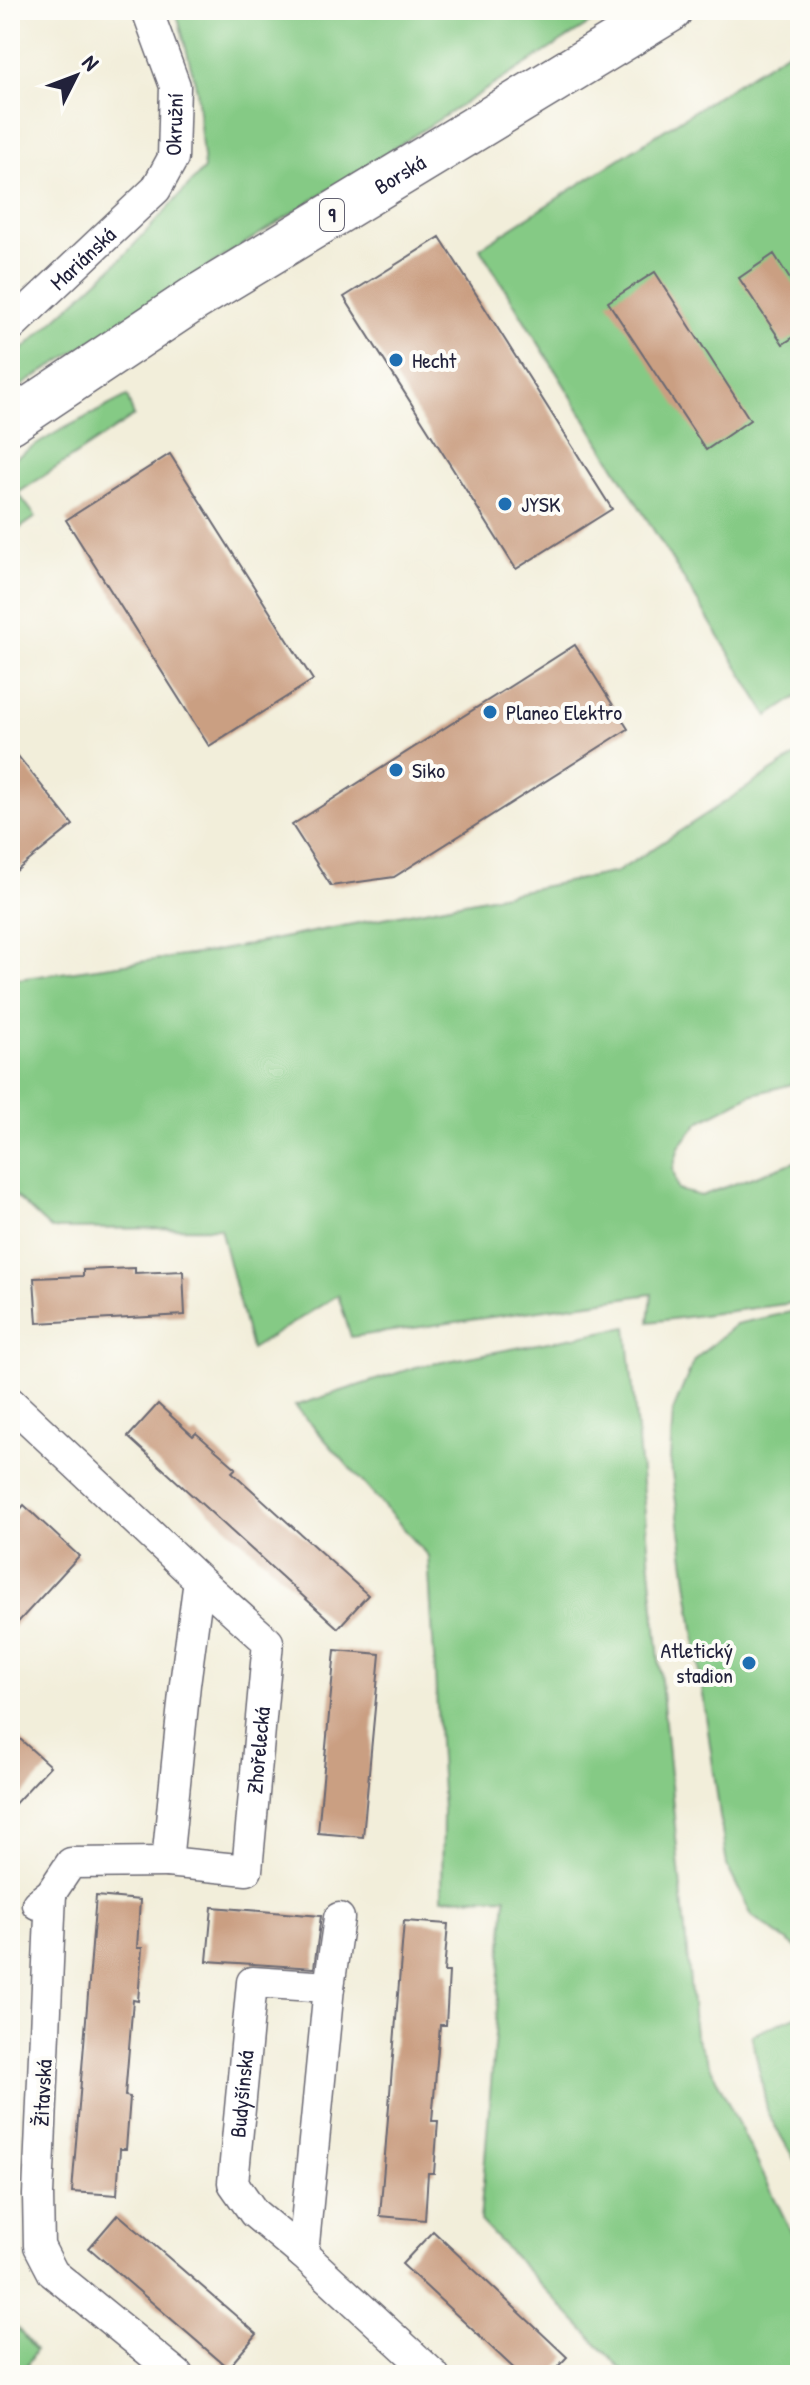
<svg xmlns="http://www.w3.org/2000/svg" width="810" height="2385" font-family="'Patrick Hand',sans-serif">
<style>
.green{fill:#85ca85;stroke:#547660;stroke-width:2}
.building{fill:#ca9f82}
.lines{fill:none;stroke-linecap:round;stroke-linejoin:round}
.minor-casing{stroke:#6b6973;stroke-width:33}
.primary-casing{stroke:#6b6973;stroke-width:47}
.minor{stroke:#fff;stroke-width:30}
.primary{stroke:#fff;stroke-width:44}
.poi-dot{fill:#1f6fb2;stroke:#fdfcf7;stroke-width:3}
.labels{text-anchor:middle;stroke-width:8;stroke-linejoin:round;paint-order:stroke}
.shield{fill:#fdfcf7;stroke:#646373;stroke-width:2}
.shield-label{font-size:20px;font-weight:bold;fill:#22223b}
.street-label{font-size:22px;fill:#22223b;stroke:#fdfcf7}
.poi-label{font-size:22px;fill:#22223b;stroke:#fdfcf7;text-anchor:start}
</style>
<rect width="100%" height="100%" fill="#fdfcf7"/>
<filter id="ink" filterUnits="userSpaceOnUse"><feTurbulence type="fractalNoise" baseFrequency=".0125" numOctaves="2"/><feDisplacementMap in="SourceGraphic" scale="16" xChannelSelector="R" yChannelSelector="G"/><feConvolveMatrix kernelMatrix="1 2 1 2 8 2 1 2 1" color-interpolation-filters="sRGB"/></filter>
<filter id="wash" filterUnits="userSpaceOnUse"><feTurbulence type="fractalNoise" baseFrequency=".006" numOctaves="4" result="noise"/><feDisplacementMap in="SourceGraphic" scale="32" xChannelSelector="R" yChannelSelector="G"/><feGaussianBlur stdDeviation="1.8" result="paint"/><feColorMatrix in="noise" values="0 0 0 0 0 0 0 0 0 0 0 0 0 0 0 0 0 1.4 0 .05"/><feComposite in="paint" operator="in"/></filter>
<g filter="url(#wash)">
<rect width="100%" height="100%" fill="#f2eeda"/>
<path class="green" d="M176,10H611L10,393V361L120,260L204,169L197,90Z
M800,43V695L768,716L480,248Z
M127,396L134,416L18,493L36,517L10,535V461L59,431Z
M800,753V1082L750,1095L699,1122L679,1147L673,1169L678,1190L701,1196L800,1160V1302L649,1322L652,1294L351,1337L338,1295L251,1349L220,1228L51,1229L10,1191V980L211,952L617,872Z
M800,1310V1950L752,1916L727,1866L670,1459L673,1411L694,1360L736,1324Z
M627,1327L695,2035L800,2250V2375H623L625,2373L480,2221L506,1897L442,1898L443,1810L428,1556L295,1406L416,1367Z
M800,2014V2169L768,2114L752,2035Z
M10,2319L35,2350C29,2362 25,2375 10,2375Z"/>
<g id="blocks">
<path class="building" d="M440,237L612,509L516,569L344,297Z
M774,254L800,295V333L783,344L739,278Z
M655,272L750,420L706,450L608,302Z
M170,454L313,680L209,746L66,520Z
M575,645L628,729L394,877L331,886L292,825Z
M10,746L73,825L10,876Z
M135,1268V1273L183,1271L185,1315L37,1323L34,1278L83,1276V1270Z
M158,1404L193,1436L196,1433L236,1468L232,1472L368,1595L338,1628L128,1437Z
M24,1505L79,1556L10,1631V1521Z
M335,1650L380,1654L363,1837L318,1833Z
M10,1730L50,1766L10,1809Z
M96,1896L140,1900L137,1948H142L138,2001L133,2000L125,2096L130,2097L126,2149H120L117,2195L72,2192Z
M212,1907L321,1916L314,1968L207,1961Z
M404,1921L448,1924L444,1972H449L446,2025H440L432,2121H438L434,2173H428L425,2220L380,2216Z
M118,2214L257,2334L228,2368L89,2248Z
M433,2231L567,2357L550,2375H521L402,2264Z"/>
</g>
</g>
<g filter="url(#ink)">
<use href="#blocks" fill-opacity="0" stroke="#6b6973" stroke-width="2"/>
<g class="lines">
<defs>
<g id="minor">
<path id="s1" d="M10,327L156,189L173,158L175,86L147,10"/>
<path id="s2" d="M10,1402L199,1580L185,1684L167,1862L247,1870L268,1642L199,1580"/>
<path d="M51,1893L38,2195L39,2246L53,2273L178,2375"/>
<path d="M37,1904L51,1893L71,1863L167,1862"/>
<path d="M339,1918L329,1987L303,2254L434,2375"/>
<path id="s3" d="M303,2254L254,2213L233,2183L252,1982L329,1987"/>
</g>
<g id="primary">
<path id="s4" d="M10,422L194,299L670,10"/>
</g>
</defs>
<use href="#minor" class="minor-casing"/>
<use href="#primary" class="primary-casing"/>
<use href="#minor" class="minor"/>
<use href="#primary" class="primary"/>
</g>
</g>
<g class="poi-dot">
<circle cx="396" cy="360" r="8"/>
<circle cx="505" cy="504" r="8"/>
<circle cx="490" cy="712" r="8"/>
<circle cx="396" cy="770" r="8"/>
<circle cx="749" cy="1663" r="8"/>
</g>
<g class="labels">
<rect class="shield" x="320" y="199" width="24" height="32" rx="6"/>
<g class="shield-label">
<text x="332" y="222">9</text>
</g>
<g class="street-label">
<text dy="8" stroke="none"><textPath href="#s1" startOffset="270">Okružní</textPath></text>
<text dy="8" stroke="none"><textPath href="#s4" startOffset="462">Borská</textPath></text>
<text dy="8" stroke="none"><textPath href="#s1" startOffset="100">Mariánská</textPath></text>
<text dy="8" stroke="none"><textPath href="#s2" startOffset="744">Zhořelecká</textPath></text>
<text transform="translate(42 2093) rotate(-87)" y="8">Žitavská</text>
<text dy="8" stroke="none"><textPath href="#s3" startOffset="190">Budyšínská</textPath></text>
</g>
<g class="poi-label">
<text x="412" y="368">Hecht</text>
<text x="521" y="512">JYSK</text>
<text x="506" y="720">Planeo Elektro</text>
<text x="412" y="778">Siko</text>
<text x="733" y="1658" text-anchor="end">Atletický<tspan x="733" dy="25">stadion</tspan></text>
</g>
</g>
<rect width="810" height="2385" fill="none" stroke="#fdfcf7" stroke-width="40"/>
<g transform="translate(76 76) rotate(48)" stroke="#fdfcf7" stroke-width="6" paint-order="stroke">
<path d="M0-6L14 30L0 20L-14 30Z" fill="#22223b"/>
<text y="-12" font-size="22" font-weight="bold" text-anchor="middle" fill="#22223b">N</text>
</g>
</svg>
